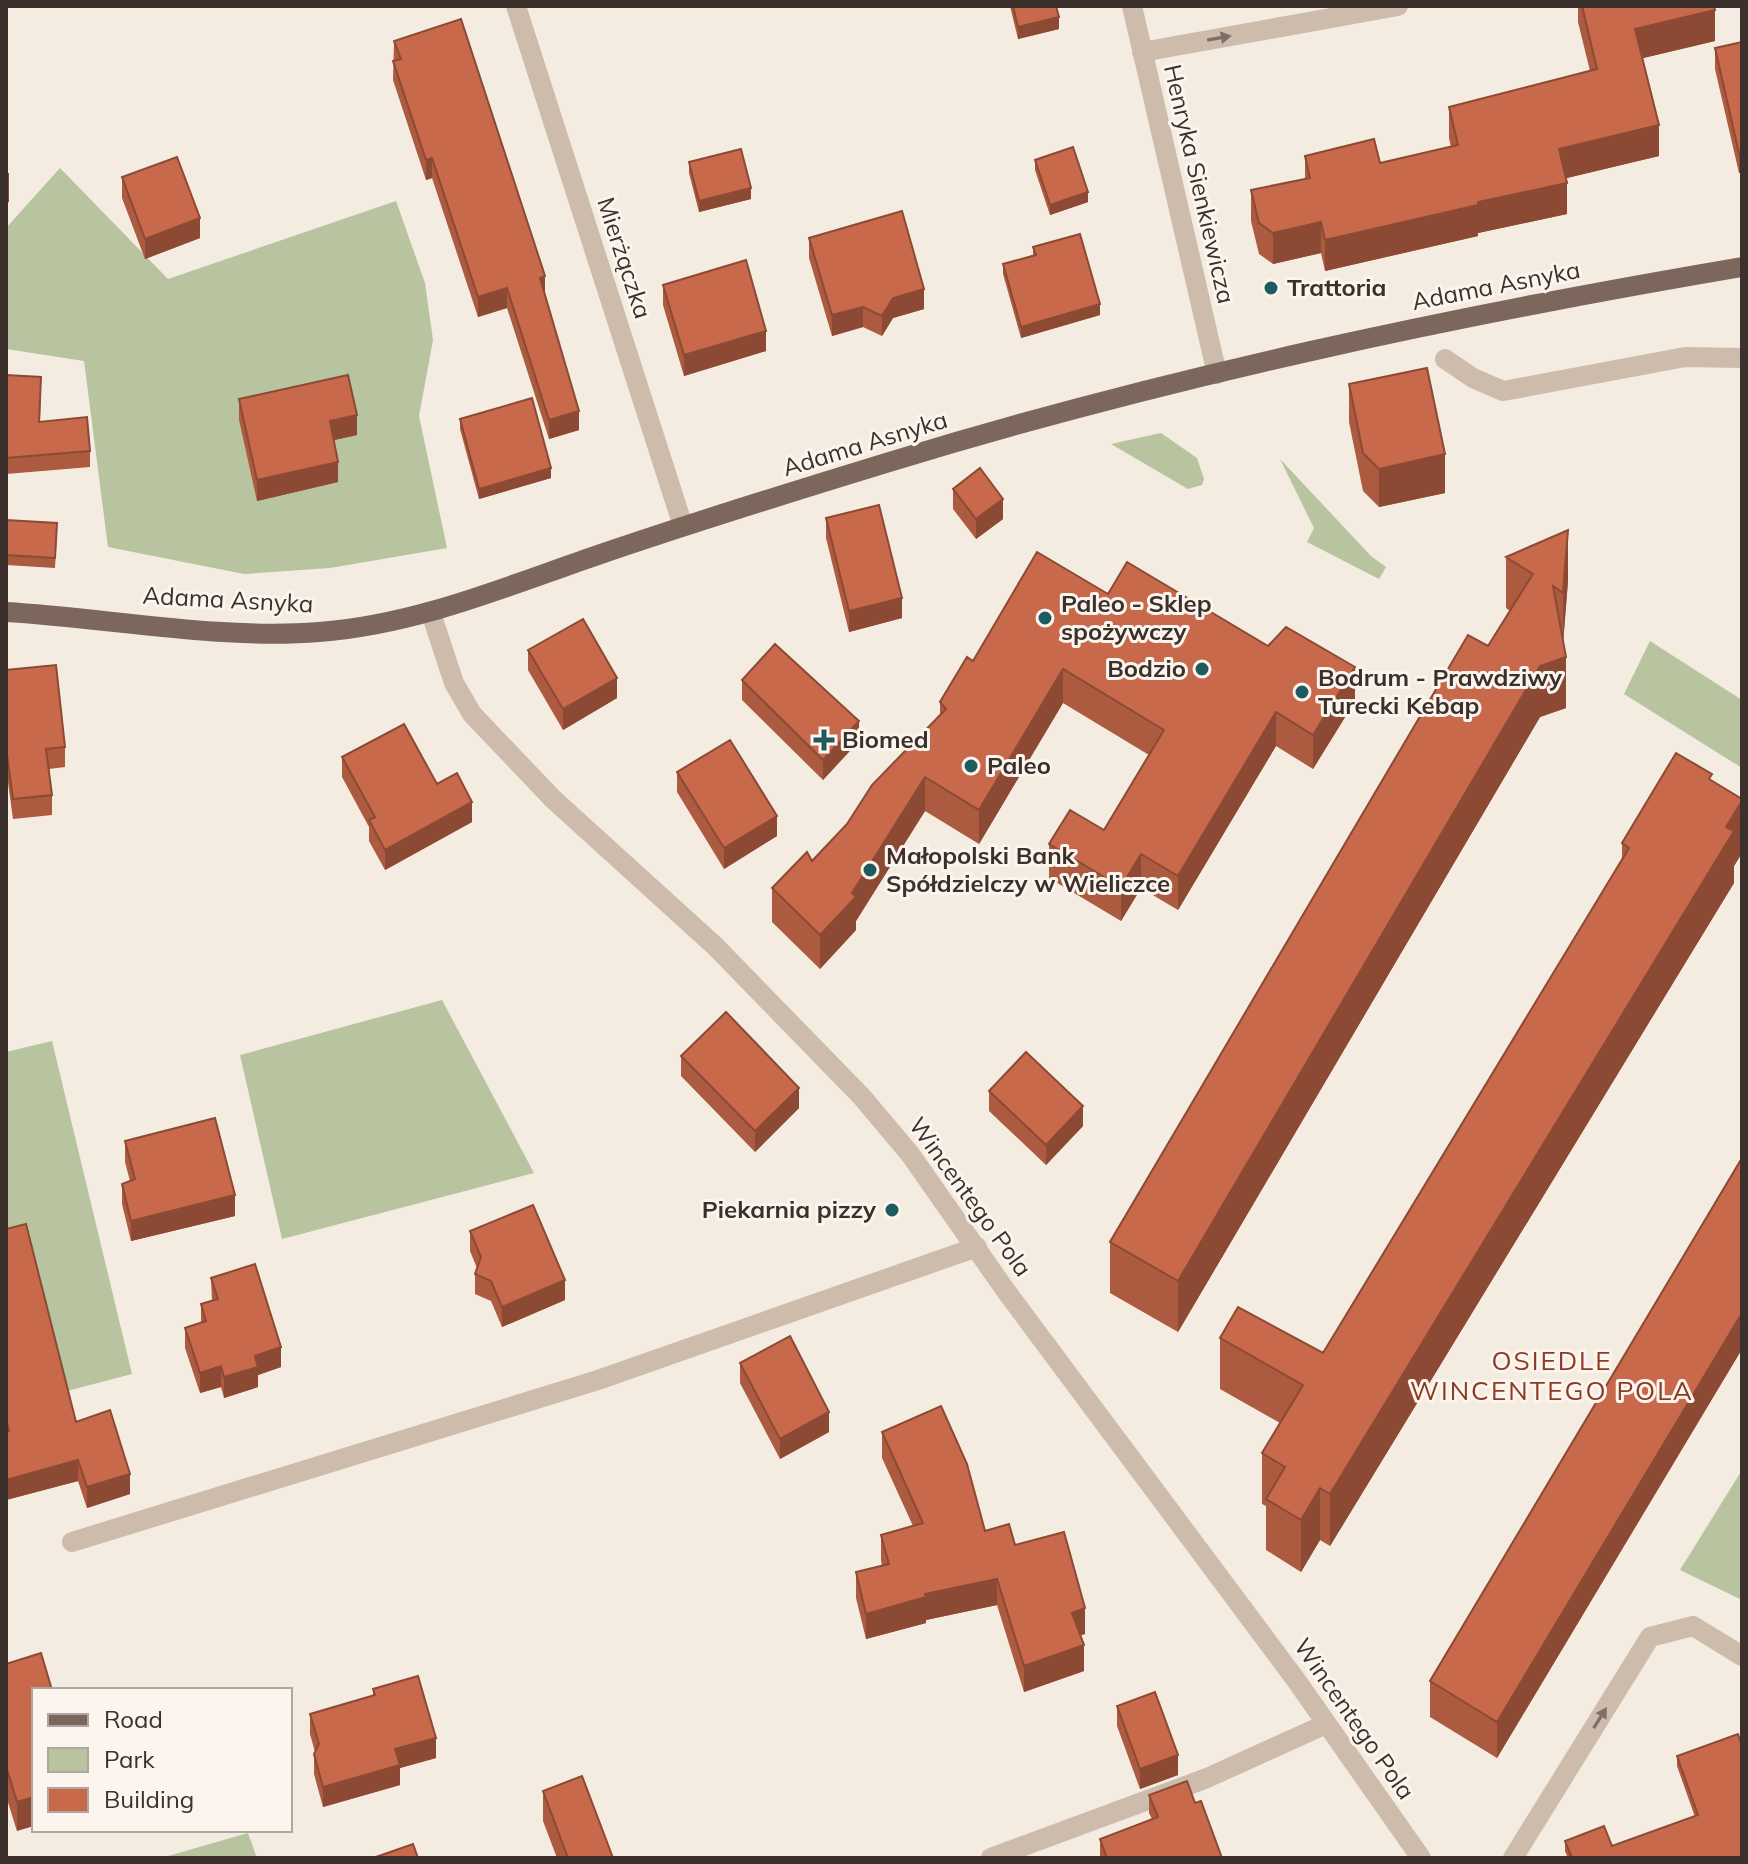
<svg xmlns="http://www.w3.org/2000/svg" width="1748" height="1864" font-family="Mulish,sans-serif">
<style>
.green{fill:#b8c4a0}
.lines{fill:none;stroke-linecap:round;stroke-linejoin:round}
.minor{stroke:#cdbbac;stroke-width:20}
.major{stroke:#7d675c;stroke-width:20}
.wall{fill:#ac5a40}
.shaded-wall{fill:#8c4a34}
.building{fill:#c8694b;stroke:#8c4a34;stroke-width:2}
.oneway{fill:#7d6f65}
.poi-dot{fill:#1f5a5e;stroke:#fbf5ee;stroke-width:3}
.labels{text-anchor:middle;stroke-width:6;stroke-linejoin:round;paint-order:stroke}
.street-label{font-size:24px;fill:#3b302b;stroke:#fbf5ee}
.poi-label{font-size:24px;font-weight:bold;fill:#3b302b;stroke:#fbf5ee;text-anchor:start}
.neighbourhood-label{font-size:26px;letter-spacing:2px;fill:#8c3b22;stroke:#fbf5ee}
</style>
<rect width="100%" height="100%" fill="#f4ebe1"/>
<path class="green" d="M60,168L168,279L396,201L425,283L433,340L419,416L447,548L330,568L244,574L108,547L84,361L6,349V228Z
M1161,433L1197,458L1204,479L1202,485L1188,489L1111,444Z
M1280,459L1371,556L1386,567L1379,579L1307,542L1314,528Z
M1650,641L1742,700V768L1624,694Z
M442,1000L534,1173L282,1239L240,1055Z
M52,1041L132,1374L6,1407V1052Z
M1742,1470V1600L1680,1570Z
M248,1833L257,1858H161Z"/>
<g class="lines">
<path class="minor" d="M516,6L683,526
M1132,6L1217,374
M1142,52L1398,6
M1445,359L1473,378L1503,391L1685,357L1742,358
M431,613L454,683L472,714L553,799L715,946L862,1097L910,1154L1006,1291L1296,1680L1421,1858
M72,1542L598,1380L977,1247
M991,1858L1207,1778L1326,1724
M1513,1858L1650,1637L1693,1626L1742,1656"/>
<path class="major" d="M6,612C107,618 220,640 319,632C415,625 505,587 595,556C691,523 788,493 886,463C1166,377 1453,316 1742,267"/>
</g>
<path class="wall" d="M1010,6H1056L1059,29L1018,39Z
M1578,6H1714L1715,41L1643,58L1659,156L1566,178L1567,214L1478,233V236L1325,271L1321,253L1273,264L1259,254L1251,221V190L1305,179V156L1380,163L1451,147L1449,138V107L1590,71L1578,22Z
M394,41L545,295L579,430L549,439L507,308L478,317L432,178L426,180L393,80Z
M1742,42L1739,173L1715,69V48Z
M1035,160L1088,202L1050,215L1035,170Z
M689,162L751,199L699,212L689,173Z
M122,177L200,238L145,259L122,198Z
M809,238L924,309L893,318L882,336L863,327L832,336L809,258Z
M1033,247L1100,315L1021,338L1003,274V264L1033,255Z
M663,285L766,351L684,376L663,305Z
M6,375L41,392L40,422L90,451V467L6,474Z
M1349,384L1445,493L1379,507L1363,491L1349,422Z
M239,399L357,435L334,440L338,482L257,501L239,420Z
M460,419L551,478L479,499L460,429Z
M953,489L1003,519L976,539L953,509Z
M826,518L902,618L849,632L826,538Z
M6,520L57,533L55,568L6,565Z
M1506,557L1568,581L1563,643L1566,708L1540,717L1178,1332L1110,1293V1242L1510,611L1506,608Z
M1108,594L1355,701L1313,769L1276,746L1178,910L1141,888L1121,921L1049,878V844L1104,830L1149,755L1063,703L979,844L925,811L856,921V930L820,969L772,922V888L812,861L847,824L940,714V702L973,661Z
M528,650L617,698L563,730L528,670Z
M6,670L65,747V767L49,769L52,795V815L13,819L6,768Z
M742,680L859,741L823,780L742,700Z
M342,757L437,784L472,822L385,870L369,841V827L342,777Z
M677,772L777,836L724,869L677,792Z
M1712,781L1742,799V853L1734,866V883L1330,1546L1320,1540L1301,1572L1266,1550V1506L1262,1504V1453L1280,1423L1220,1389V1338L1323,1353L1622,860V843Z
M681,1056L799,1108L755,1152L681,1076Z
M989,1091L1083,1126L1046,1165L989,1111Z
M125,1141L235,1216L131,1241L122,1204V1184L130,1181L125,1162Z
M1742,1158V1349L1497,1758L1430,1717V1681Z
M6,1229L76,1422L130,1494L87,1508L78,1481L6,1500Z
M470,1231L565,1300L502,1327L491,1301L475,1294V1274L477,1268L470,1251Z
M211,1278L281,1367L258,1375V1387L224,1398L221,1387L200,1393L185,1348V1328L201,1323V1304L212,1301Z
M740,1363L829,1432L780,1459L740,1383Z
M882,1432L985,1531L1015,1545L1085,1634L1080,1635L1084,1671L1024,1692L997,1605L926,1620V1623L866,1639L856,1598V1572L882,1566L881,1560V1535L913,1526L882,1458Z
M41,1653L17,1831L6,1796V1664Z
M373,1689L436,1758L400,1768V1785L323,1807L314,1774V1754L315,1752L310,1734V1714L373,1696Z
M1117,1706L1178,1775L1140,1789L1117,1726Z
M1677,1756L1742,1858H1568L1565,1851V1841L1612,1846L1695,1817L1677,1766Z
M543,1791L613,1858H557L543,1821Z
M1149,1795L1195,1803L1222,1858H1100V1839L1152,1819L1149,1813Z"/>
<path class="shaded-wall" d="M1715,10V41L1635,60V29Z
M1059,17V29L1018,39V27Z
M1659,125V156L1559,180V149Z
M1742,152V173H1739V153Z
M432,158V178L426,180V160Z
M6,173H9V202L6,203Z
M1567,183V214L1478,233V236L1325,271V240L1478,202Z
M751,188V199L699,212V201Z
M1088,192V202L1050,215V205Z
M200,218V238L145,259V239Z
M1321,222V253L1273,264V233Z
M545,276V295L540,297V278Z
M507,288V308L478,317V297Z
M924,289V309L893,318L882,336V316L893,298Z
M1100,304V315L1021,338V327Z
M863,307V327L832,336V315Z
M766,331V351L684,376V355Z
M579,411V430L549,439V420Z
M357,415V435L330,441V421Z
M1445,454V493L1379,507V469Z
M338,462V482L257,501V480Z
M551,468V478L479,499V489Z
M1003,499V519L976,539V519Z
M1568,530V581L1563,644V593Z
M902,598V618L849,632V611Z
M1566,657V708L1540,717L1178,1332V1281L1540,666Z
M1355,667V701L1313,769V735Z
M1063,669V703L979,844V810Z
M617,678V698L563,730V709Z
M1276,712V746L1178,910V876Z
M859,721V741L823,780V760Z
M925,777V811L856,921V930L820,969V935L852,893Z
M1742,801V853L1734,866V883L1330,1546V1494Z
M472,802V822L385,870V850Z
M777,816V836L724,869V848Z
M1141,854V888L1121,921V887Z
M799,1088V1108L755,1152V1131Z
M1083,1106V1126L1046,1165V1145Z
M235,1195V1216L131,1241V1221Z
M565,1280V1300L502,1327V1307Z
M1742,1313V1349L1497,1758V1722Z
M281,1347V1367L258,1375V1387L224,1398V1377L255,1356Z
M221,1366V1387L200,1393V1373Z
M829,1412V1432L780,1459V1439Z
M78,1460V1481L6,1500V1480Z
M130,1474V1494L87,1508V1487Z
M1320,1488V1540L1301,1572V1520Z
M997,1579V1605L926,1620V1623L866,1639V1614L925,1594Z
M1085,1608V1634L1072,1638V1613Z
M1084,1645V1671L1024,1692V1666Z
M436,1738V1758L400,1768V1785L323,1807V1787L395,1749Z
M1178,1755V1775L1140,1789V1769Z
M34,1797V1826L17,1831V1802Z"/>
<path class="building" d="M1013,6H1056L1059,17L1018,27Z
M1582,6H1714L1715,10L1635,29L1659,125L1559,149L1567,183L1478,202V205L1325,240L1321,222L1273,233L1259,223L1251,190L1310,178L1305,156L1374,139L1380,163L1458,145L1449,107L1597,69Z
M461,19L545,276L540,278L579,411L549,420L507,288L478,297L432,158L426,160L393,61L401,59L394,41Z
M1742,42V152L1739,153L1715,48Z
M1073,147L1088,192L1050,205L1035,160Z
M741,149L751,188L699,201L689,162Z
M177,157L200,218L145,239L122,177Z
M902,211L924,289L893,298L882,316L863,307L832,315L809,238Z
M1080,234L1100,304L1021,327L1003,264L1036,255L1033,247Z
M746,260L766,331L684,355L663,285Z
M1427,368L1445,454L1379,469L1363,453L1349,384Z
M6,375L41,377L39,422L87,417L90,451L6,458Z
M348,375L357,415L330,421L338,462L257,480L239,399Z
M532,398L551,468L479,489L460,419Z
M980,468L1003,499L976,519L953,489Z
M879,505L902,598L849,611L826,518Z
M6,520L57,523L55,558L6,555Z
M1568,530L1563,593L1553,586L1566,657L1540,666L1178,1281L1110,1242L1468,635L1488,646L1533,574L1506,557Z
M1037,552L1108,594L1127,562L1268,646L1286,627L1355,667L1313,735L1276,712L1178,876L1141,854L1121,887L1049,844L1070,810L1104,830L1164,730L1063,669L979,810L925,777L852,893L856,897L820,935L772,888L807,852L812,861L847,824L872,785L946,709L940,702L967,657L973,661Z
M583,619L617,678L563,709L528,650Z
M775,644L859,721L823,760L742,680Z
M56,665L65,747L46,749L52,795L13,799L6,747V670Z
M404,724L437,784L457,773L472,802L385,850L369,820L375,817L342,757Z
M730,740L777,816L724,848L677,772Z
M1676,753L1712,774L1709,779L1742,799V801L1726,827L1734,831L1330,1494L1320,1488L1301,1520L1266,1499L1285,1467L1262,1453L1303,1385L1220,1338L1238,1307L1323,1353L1629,848L1622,843Z
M726,1012L799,1088L755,1131L681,1056Z
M1026,1052L1083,1106L1046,1145L989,1091Z
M215,1118L235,1195L131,1221L122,1184L135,1179L125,1141Z
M1742,1158V1313L1497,1722L1430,1681Z
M533,1205L565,1280L502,1307L491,1281L475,1274L481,1257L470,1231Z
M26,1224L76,1422L110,1410L130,1474L87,1487L78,1460L6,1480V1431H9L6,1419V1229Z
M255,1264L281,1347L255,1356L258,1367L224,1377L221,1366L200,1373L185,1328L206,1321L201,1304L218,1299L211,1278Z
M790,1336L829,1412L780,1439L740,1363Z
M941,1406L967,1464L985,1531L1009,1524L1015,1545L1064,1532L1085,1608L1072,1613L1084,1645L1024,1666L997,1579L925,1594L926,1597L866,1614L856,1572L889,1564L881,1535L923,1523L882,1432Z
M41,1653L52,1690H34V1797L17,1802L6,1766V1664Z
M418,1676L436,1738L395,1749L400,1765L323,1787L314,1754L319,1744L310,1714L375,1695L373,1689Z
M1155,1692L1178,1755L1140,1769L1117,1706Z
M1738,1734L1742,1747V1858H1572L1565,1841L1604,1826L1612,1846L1698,1815L1677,1756Z
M582,1776L613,1858H568L543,1791Z
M1187,1781L1195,1803L1201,1801L1222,1858H1107L1100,1839L1158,1817L1149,1795Z
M413,1844L418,1858H373Z"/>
<defs><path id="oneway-solid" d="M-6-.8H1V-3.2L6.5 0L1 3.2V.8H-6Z" transform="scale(2)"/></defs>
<g class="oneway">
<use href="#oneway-solid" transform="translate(1219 38) rotate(-10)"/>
<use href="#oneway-solid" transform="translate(1600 1718) rotate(-58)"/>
</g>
<g class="poi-dot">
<circle cx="1271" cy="288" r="8"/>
<circle cx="1045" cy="618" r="8"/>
<circle cx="1202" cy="669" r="8"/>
<circle cx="1302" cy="692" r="8"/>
<path d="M820 728h8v8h8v8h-8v8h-8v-8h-8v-8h8z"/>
<circle cx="971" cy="766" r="8"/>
<circle cx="870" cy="870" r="8"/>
<circle cx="892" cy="1210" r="8"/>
</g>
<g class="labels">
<g class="street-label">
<text transform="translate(1199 184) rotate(77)" y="8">Henryka Sienkiewicza</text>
<text transform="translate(624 258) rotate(72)" y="8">Mierżączka</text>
<text transform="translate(1496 286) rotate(-11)" y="8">Adama Asnyka</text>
<text transform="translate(865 444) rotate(-17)" y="8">Adama Asnyka</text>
<text transform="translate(228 600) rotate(3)" y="8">Adama Asnyka</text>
<text transform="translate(970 1197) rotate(54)" y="8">Wincentego Pola</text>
<text transform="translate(1354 1719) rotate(55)" y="8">Wincentego Pola</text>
</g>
<g class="poi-label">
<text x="1287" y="296">Trattoria</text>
<text x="1061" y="612">Paleo - Sklep<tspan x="1061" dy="28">spożywczy</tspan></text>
<text x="1186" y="677" text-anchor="end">Bodzio</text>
<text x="1318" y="686">Bodrum - Prawdziwy<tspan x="1318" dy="28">Turecki Kebap</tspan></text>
<text x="842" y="748">Biomed</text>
<text x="987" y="774">Paleo</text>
<text x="886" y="864">Małopolski Bank<tspan x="886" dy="28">Spółdzielczy w Wieliczce</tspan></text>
<text x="876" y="1218" text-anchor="end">Piekarnia pizzy</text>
</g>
<g class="neighbourhood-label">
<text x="1552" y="1370">OSIEDLE<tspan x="1552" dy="30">WINCENTEGO POLA</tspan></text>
</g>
</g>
<rect width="1748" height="1864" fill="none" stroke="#3b302b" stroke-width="16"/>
<rect x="32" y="1688" width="260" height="144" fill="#fbf5ee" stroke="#aea6a0" stroke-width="2"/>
<rect x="48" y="1714" width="40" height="12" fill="#7d675c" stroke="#aea6a0" stroke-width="2"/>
<text x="104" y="1728" font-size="24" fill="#3b302b">Road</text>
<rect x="48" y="1748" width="40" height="24" fill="#b8c4a0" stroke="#aea6a0" stroke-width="2"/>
<text x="104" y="1768" font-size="24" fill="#3b302b">Park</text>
<rect x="48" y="1788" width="40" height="24" fill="#c8694b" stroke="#aea6a0" stroke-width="2"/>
<text x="104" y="1808" font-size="24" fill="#3b302b">Building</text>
</svg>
